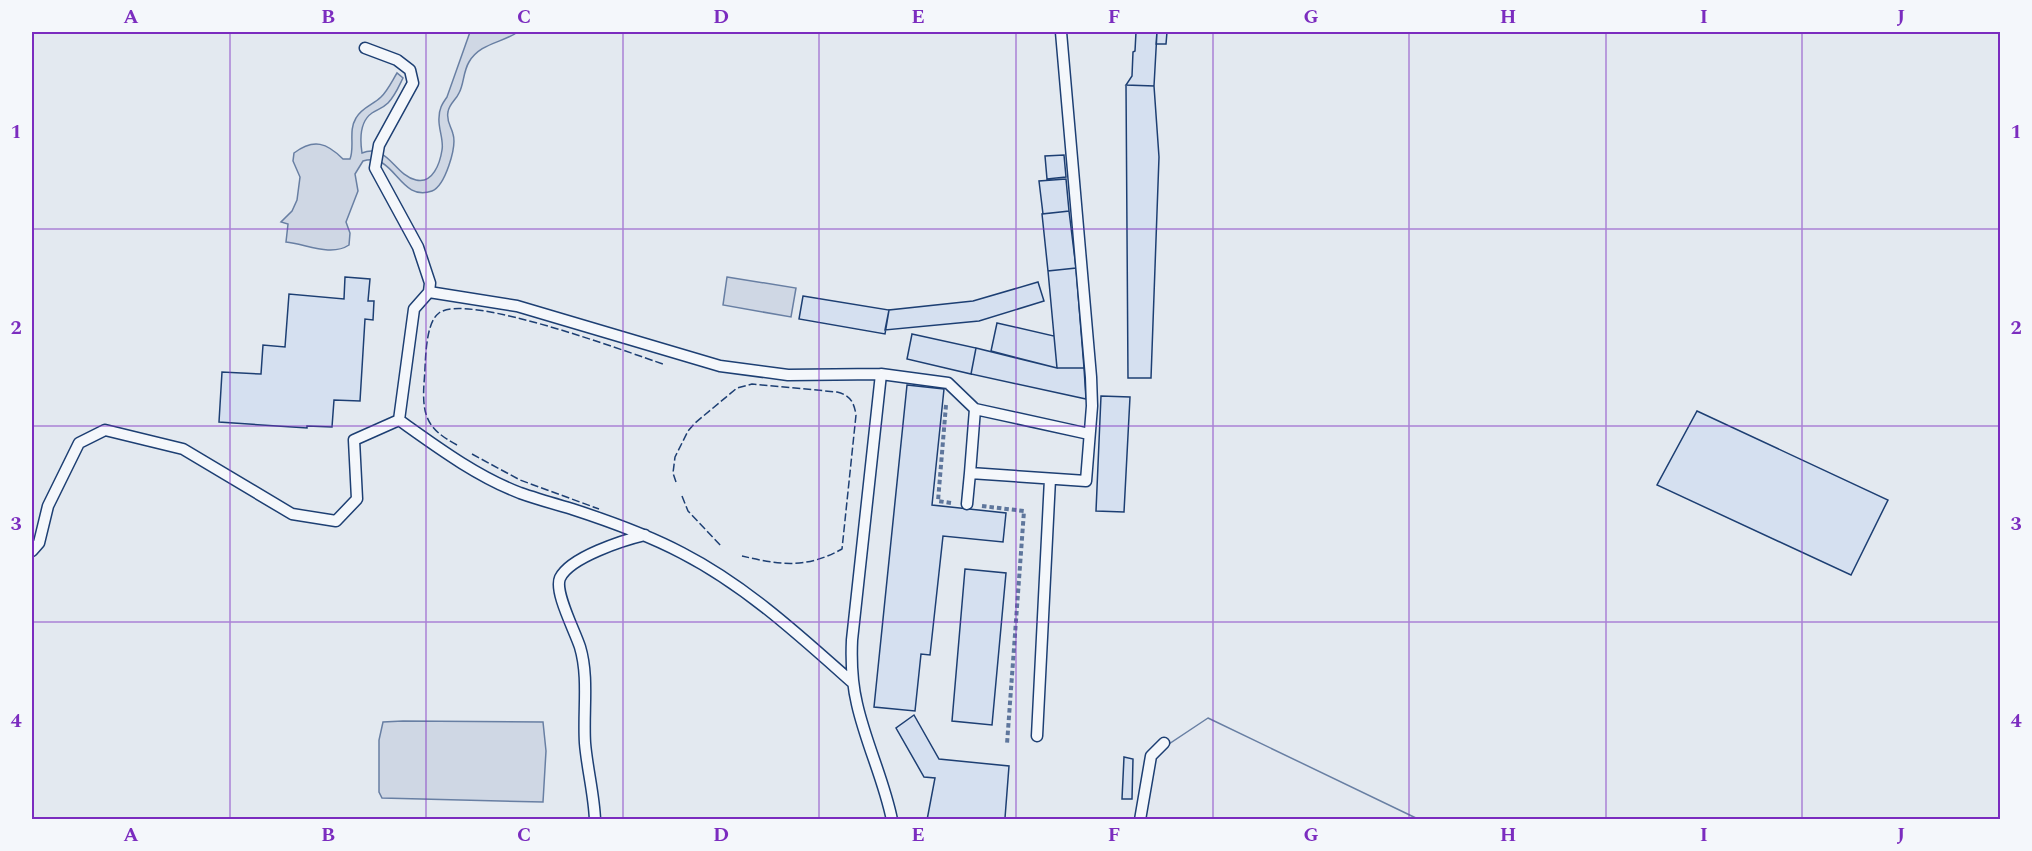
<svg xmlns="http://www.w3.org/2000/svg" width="2032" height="851" font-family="Spectral,serif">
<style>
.green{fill:#e3e9f0;stroke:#687fa3;stroke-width:1.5}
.parking{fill:#e3e8f0;stroke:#687fa3;stroke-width:1.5}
.water{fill:#cfd7e4;stroke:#687fa3;stroke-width:1.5}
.building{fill:#d5e0f0;stroke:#1d3f73;stroke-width:1.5}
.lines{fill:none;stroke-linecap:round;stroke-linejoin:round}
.service-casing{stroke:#1d3f73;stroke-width:13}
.path{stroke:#5e769c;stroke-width:4;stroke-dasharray:4.5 3;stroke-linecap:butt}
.service{stroke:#f4f7fb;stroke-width:10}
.fence{stroke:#1d3f73;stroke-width:1.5;stroke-dasharray:8 3;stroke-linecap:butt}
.grid{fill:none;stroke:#7b2cbf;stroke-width:1.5;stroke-opacity:0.55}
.neatline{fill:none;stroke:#7b2cbf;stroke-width:2}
.grid-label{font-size:20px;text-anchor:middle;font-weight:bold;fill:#7b2cbf}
</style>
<rect width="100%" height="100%" fill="#f4f7fb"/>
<path class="green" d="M32,32H2000V819H32Z"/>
<path class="parking" d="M1208,718L1418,819L1140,820L1151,756Z"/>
<path class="water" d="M470,32H518C502,43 480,43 469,62C463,72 464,84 459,93C456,100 449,104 448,112C446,121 451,126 453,134C457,147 445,186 432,191C399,203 395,151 363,161L355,174L358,191L346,222L350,233L349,245C331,257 306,244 286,242L288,224L281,222L292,211L297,200L300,177L293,161L294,153C314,138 327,143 343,159H350C355,146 348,131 356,118C362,107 373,105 381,97C388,90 392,81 397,73L403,78C399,86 395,96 388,103C383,108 378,109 372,113C359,122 360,140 362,153C388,143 394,175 416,180C433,184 440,163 442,150C444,140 438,128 439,118C439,109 442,104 447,97Z
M727,277L796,288L791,317L723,305Z
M403,721L543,722L546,751L543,802L382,798L379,792V740L383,722Z"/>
<path class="building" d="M1136,32H1157L1154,86L1126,85L1132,76L1133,52L1135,51Z
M1157,32H1167L1166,44H1156Z
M1126,85L1154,86L1159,157L1151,378H1128Z
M1064,155L1066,177L1047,179L1045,156Z
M1066,179L1069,211L1043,214L1039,181Z
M1069,211L1076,268L1048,271L1042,214Z
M1076,268L1084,368H1057L1048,271Z
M345,277L370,279L368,301H374L373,320L365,319L360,401L334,400L332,427L307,426V428L219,422L222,372L261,374L263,345L285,347L289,294L344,299Z
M1038,282L1044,301L979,321L885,330L889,310L973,301Z
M803,296L889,310L885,334L799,319Z
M997,323L1054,336L1057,368L991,351Z
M912,334L976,348L971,374L907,359Z
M976,348L1057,368H1084L1086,399L971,374Z
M907,385L944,389L932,505L1006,513L1003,542L943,536L930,655L921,654L915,711L874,707Z
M1101,396L1130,397L1124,512L1096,511Z
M1697,411L1888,500L1851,575L1657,485Z
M965,569L1006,573L992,725L952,721Z
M914,715L939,759L1009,766L1005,818H1010V820H927L935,778L924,777L896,728Z
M1124,757L1133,759L1132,799H1122Z"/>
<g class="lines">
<defs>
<path id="service" d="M365,48L397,60L410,70L413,83L379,145L375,168L418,247L430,283L429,292
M881,374L852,640C851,662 852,683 857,704C866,744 884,780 892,820
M975,409L1089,434
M967,504L970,473
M32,551L39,543L48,506L79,443L105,430L183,449L292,514L336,521L357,499L354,440L399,420
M853,683C799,635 746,586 682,553C648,535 609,521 572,509C555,504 537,499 520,493C476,476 437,447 399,420L414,309L429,292L517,306L720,366L788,375L881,374L948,383L975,409L970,473L1086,481L1092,406L1091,377L1061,32
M1037,736L1050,479
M595,820C594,794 587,768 585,743C583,711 589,677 580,647C575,631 554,592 560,578C570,557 624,540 645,535
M1140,820L1151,756L1164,743"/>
</defs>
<use href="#service" class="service-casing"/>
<path class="path" d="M946,405L938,501L951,503
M982,506L1024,511L1007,744"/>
<use href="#service" class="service"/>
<path class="fence" d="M457,445C427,429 422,416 424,383C426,365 424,324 439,313C467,292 627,352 663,364
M472,454L520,480L599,509
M676,482L673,473L675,457L688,431L695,423L737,388L752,384L837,392C850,395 854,402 856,415L842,549C806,569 780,565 742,556
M682,496L688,511L721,546"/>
</g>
<path class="grid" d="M230,32V820M426,32V820M623,32V820M819,32V820M1016,32V820M1213,32V820M1409,32V820M1606,32V820M1802,32V820M32,229H2000M32,426H2000M32,622H2000"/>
<rect width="2032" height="851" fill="none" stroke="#f4f7fb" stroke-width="66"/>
<rect x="33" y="33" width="1966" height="785" class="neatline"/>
<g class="grid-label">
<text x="131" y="23">A</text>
<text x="328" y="23">B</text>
<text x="524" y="23">C</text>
<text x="721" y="23">D</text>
<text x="918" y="23">E</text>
<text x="1114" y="23">F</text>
<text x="1311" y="23">G</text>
<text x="1508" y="23">H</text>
<text x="1704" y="23">I</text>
<text x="1901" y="23">J</text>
<text x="16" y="138">1</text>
<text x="2016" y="138">1</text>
<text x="16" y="334">2</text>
<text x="2016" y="334">2</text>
<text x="16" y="530">3</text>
<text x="2016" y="530">3</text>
<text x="16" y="727">4</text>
<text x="2016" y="727">4</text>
<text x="131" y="841">A</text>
<text x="328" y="841">B</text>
<text x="524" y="841">C</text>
<text x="721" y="841">D</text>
<text x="918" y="841">E</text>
<text x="1114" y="841">F</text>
<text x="1311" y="841">G</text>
<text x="1508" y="841">H</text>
<text x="1704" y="841">I</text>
<text x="1901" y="841">J</text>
</g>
</svg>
